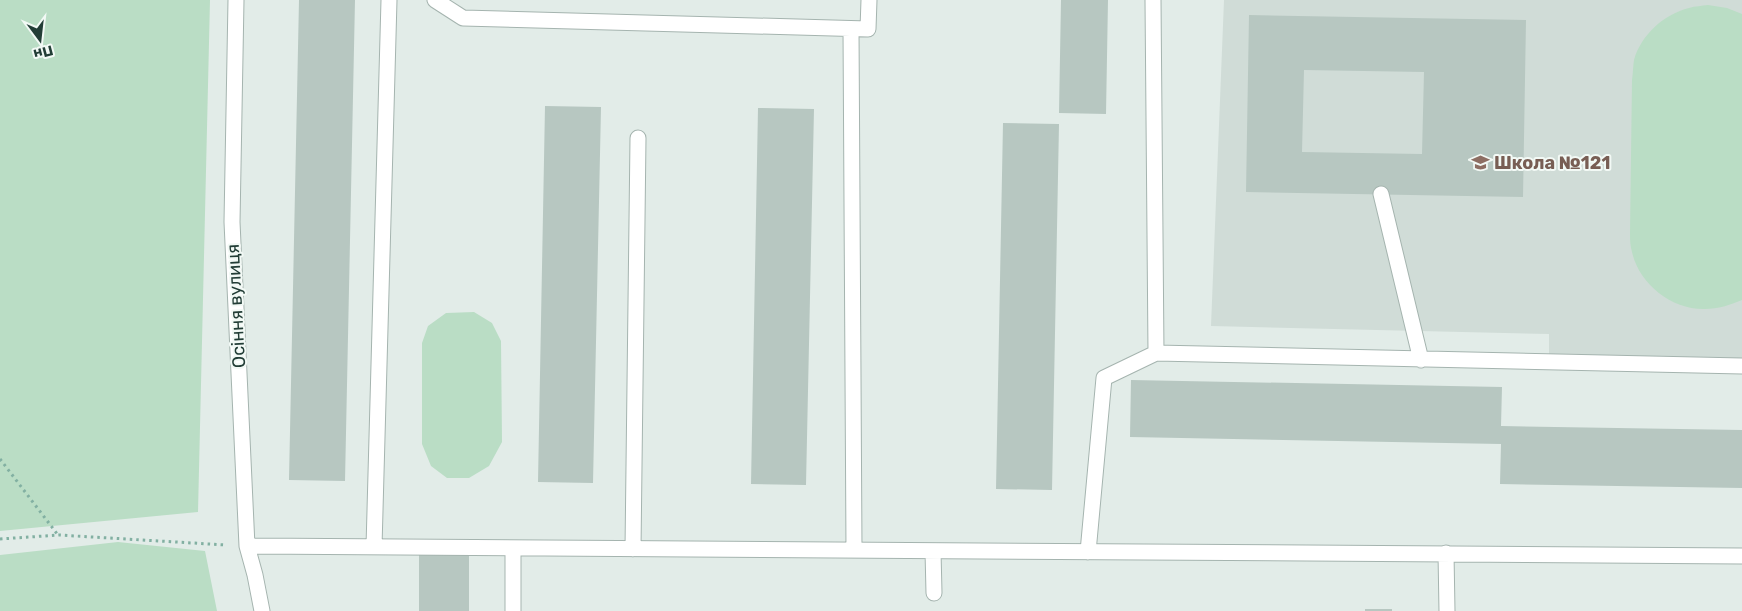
<svg xmlns="http://www.w3.org/2000/svg" width="1742" height="611" font-family="Rubik,sans-serif">
<style>
.built{fill:#d0dcd7}
.green{fill:#baddc5}
.building{fill:#b7c7c1;fill-rule:evenodd}
.lines{fill:none;stroke-linecap:round;stroke-linejoin:round}
.minor-casing{stroke:#a5b4af;stroke-width:17}
.path{stroke:#82b0a2;stroke-width:3;stroke-dasharray:2.5 4;stroke-linecap:butt}
.minor{stroke:#fff;stroke-width:15}
.labels{text-anchor:middle;stroke-width:4;stroke-linejoin:round;paint-order:stroke}
.education-label{font-size:18px;font-weight:bold;fill:#785e54;stroke:#f2f9f5;text-anchor:start}
.street-label{font-size:18px;fill:#223d36;stroke:#f2f9f5}
</style>
<rect width="100%" height="100%" fill="#e2ece8"/>
<path class="built" d="M1224,0H1742V363L1549,359V334L1211,326Z"/>
<path class="green" d="M0,0H210L198,512L0,531Z
M1708,5L1727,8L1742,14V300C1730,305 1718,309 1705,309C1672,310 1639,284 1632,252C1630,246 1630,239 1630,233L1632,80C1633,73 1633,66 1634,60C1641,35 1664,14 1689,8C1695,6 1702,6 1708,5Z
M474,312L492,323L501,341L502,442L489,466L469,478H447L431,466L422,444V343L428,326L446,313Z
M118,542L205,551L217,611H0V555Z"/>
<path class="building" d="M299,0H355L345,481L289,480Z
M1061,0H1108L1106,114L1059,113Z
M1249,15L1526,20L1523,197L1246,192ZM1304,70L1424,72L1422,154L1302,152Z
M545,106L601,107L593,483L538,482Z
M758,108L814,109L806,485L751,484Z
M1003,123L1059,124L1052,490L996,489Z
M1131,380L1502,387L1501,426L1742,430V488L1500,484L1501,444L1130,437Z
M419,551L469,552V611H419Z
M1365,609H1392V611H1365Z"/>
<g class="lines">
<defs>
<path id="minor" d="M236,0L232,222L247,546L255,575L262,611
M435,0L463,18L868,29L869,0
M851,29L854,550
M1381,194L1421,360
M1156,353L1742,366
M247,546L1742,556
M374,547L389,0
M633,549L638,138
M933,551L934,593
M1088,552L1104,378L1156,353L1153,0
M1446,553L1447,611
M513,611V548"/>
</defs>
<use href="#minor" class="minor-casing"/>
<path class="path" d="M0,459L58,535
M0,539L59,535L226,545"/>
<use href="#minor" class="minor"/>
</g>
<defs>
<symbol id="school-bare" viewBox="-9 -9 18 18"><path d="M0-5L7-2L0 1L-7-2ZM-4 1L0 2.5L4 1V4Q0 6-4 4Z" fill="#8d6e63" stroke="#f2f9f5" stroke-width="2.5" paint-order="stroke"/></symbol>
</defs>
<g fill-rule="evenodd">
<use href="#school-bare" x="1468" y="150" width="25" height="25"/>
</g>
<g class="labels">
<g class="education-label">
<text x="1494" y="169">Школа №121</text>
</g>
<g class="street-label">
<text transform="translate(236 306) rotate(-93)" y="6">Осіння вулиця</text>
</g>
</g>
<g transform="translate(40 40) rotate(165)" stroke="#f2f9f5" stroke-width="4" paint-order="stroke">
<path d="M0-4L9 19L0 12L-9 19Z" fill="#223d36"/>
<text y="-8" font-size="14" font-weight="bold" text-anchor="middle" fill="#223d36">Пн</text>
</g>
</svg>
